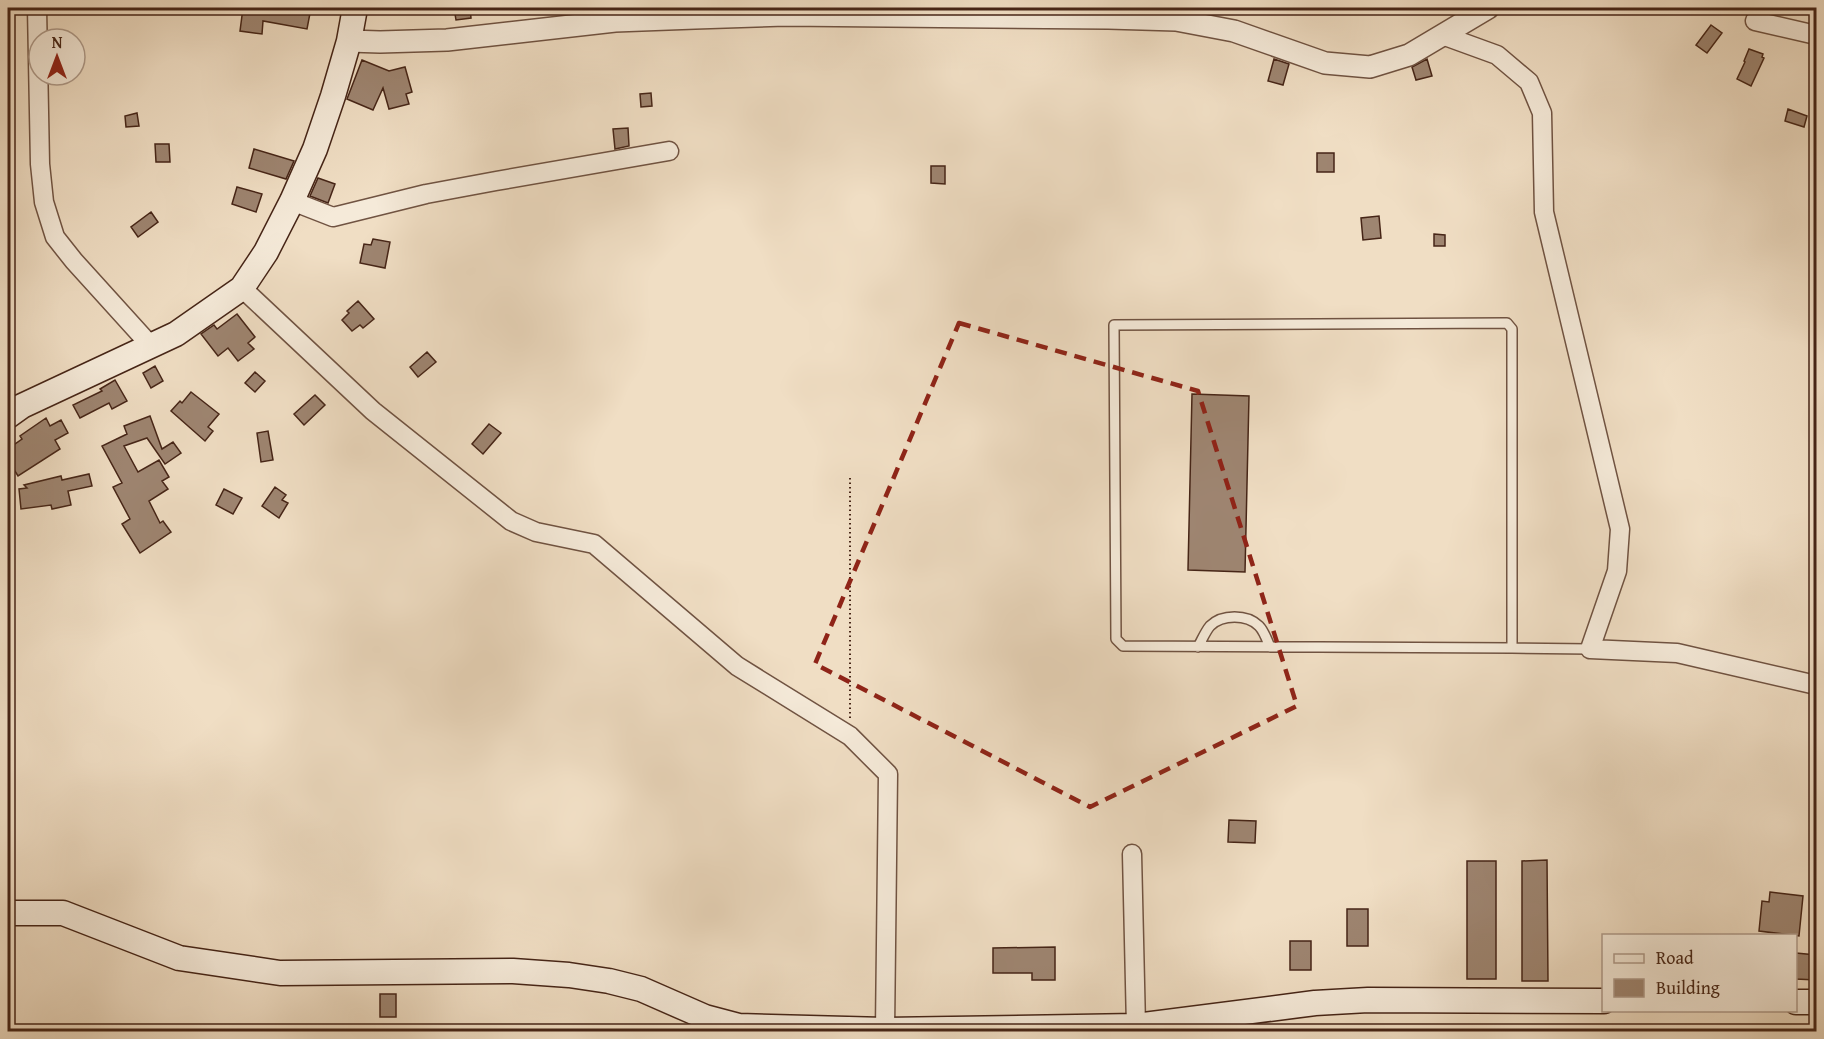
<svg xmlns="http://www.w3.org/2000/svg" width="1824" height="1039" font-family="'Gentium Book Plus',serif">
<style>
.building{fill:#9e8571;stroke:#462517;stroke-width:1.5}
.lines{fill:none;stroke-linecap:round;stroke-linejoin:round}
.service-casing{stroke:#705342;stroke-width:12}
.minor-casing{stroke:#705342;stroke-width:21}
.tertiary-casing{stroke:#705342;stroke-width:24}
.secondary-casing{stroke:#462517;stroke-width:27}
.path{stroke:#462517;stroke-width:2;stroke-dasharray:1.5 3;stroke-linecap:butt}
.service{stroke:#f5ead9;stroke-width:9}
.minor{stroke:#f5ead9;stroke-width:18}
.tertiary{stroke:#f5ead9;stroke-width:21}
.secondary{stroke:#f5ead9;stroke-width:24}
.marked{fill:none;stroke:#8f2418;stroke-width:4.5;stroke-dasharray:12 8;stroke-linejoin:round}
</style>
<rect width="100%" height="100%" fill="#f0dec4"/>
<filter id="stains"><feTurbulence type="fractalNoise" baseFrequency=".00333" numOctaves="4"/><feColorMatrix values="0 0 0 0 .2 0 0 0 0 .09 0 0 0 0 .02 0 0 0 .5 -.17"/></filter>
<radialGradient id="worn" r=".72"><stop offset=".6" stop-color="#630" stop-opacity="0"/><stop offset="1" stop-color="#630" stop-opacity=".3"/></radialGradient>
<path class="building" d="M243,8H311L307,29L263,21L262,34L240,31Z
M454,8H470L471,18L456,20Z
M1711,25L1722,33L1707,53L1696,45Z
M1749,49L1763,54L1762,57L1764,58L1751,86L1737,79L1745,62L1744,61Z
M1274,59L1289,64L1283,85L1268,81Z
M1427,59L1432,76L1416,80L1412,67Z
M362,60L389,71L405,67L412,92L406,94L409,104L389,109L383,88L373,110L347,99Z
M651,93L652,106L641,107L640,94Z
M1788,109L1807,116L1804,127L1785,121Z
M137,113L139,126L126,127L125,116Z
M628,128L629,146L615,149L613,129Z
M155,144H169L170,162H156Z
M254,149L294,161L286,179L249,168Z
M1317,153H1334V172H1317Z
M931,166H945V184L931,183Z
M318,178L335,184L328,203L310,196Z
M237,187L262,194L256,212L232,204Z
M151,212L158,222L138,237L131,227Z
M1379,216L1381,238L1363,240L1361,218Z
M1434,234L1445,235V246H1434Z
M373,239L390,242L385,268L360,263L364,244L371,245Z
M358,301L374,319L363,328L360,325L352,331L342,320L349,313L347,311Z
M237,314L255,337L248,343L254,349L238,361L228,348L218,356L201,334L214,325L217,329Z
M427,352L436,362L418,377L410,367Z
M155,366L163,381L151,388L143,373Z
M255,372L265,381L255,392L245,383Z
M115,380L127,401L112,409L109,403L80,418L73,405L102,391L100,389Z
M191,392L219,414L208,427L213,431L205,441L171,411L180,401L182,403Z
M1192,394L1249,396L1245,572L1188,570Z
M315,395L325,405L304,425L294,414Z
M150,416L162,449L173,442L181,453L165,464L147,438L124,446L138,472L159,460L169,477L162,481L168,489L149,501L160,523L163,521L171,532L140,553L122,524L130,519L113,487L122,483L102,446L127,434L124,426Z
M46,418L50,426L61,420L68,433L55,440L60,449L18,476L8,460V449L22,439L20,436Z
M489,424L501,433L483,454L472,444Z
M268,431L273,460L261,462L257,433Z
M89,474L92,486L68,491L71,505L52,509L51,505L21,509L19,489L27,488L24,485L61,476L62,480Z
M275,487L286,495L282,500L288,503L279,518L262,506Z
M224,489L242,498L233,514L216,505Z
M1229,820L1256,821L1255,843L1228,842Z
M1547,860L1548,981H1522V861Z
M1467,861H1496V979H1467Z
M1770,892L1803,896L1799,936L1759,931L1762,901L1769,902Z
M1347,909H1368V946H1347Z
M1290,941H1311V970H1290Z
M1055,947V980H1032V973H993V948Z
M1796,953L1816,955V980L1796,979Z
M380,994H396V1017H380Z"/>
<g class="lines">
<defs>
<path id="service" d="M1198,647C1202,640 1205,632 1210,626C1222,614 1247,614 1259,626C1264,631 1267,640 1270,647
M1512,648V329L1507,323L1114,325L1116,639L1123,646L1512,648L1590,649"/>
<path id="minor" d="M37,8L40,164L44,202L55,237L74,261L151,346
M1755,21L1816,35
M1442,35L1497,55L1529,82L1542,113L1544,212L1620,529L1617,571L1590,649L1677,653L1816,685
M292,201L333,217L426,194L496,181L669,151
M242,288L373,411L511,521L536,532L594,544L737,666L850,736L888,774L885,1030
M1132,854L1136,1026"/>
<path id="tertiary" d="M349,41L380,42L447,40L615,21L695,18L785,15L1108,18L1176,20L1234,31L1325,63L1370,67L1409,55L1488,8"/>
<path id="secondary" d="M8,416L22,406L176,334L242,288L266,252L292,201L315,149L333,96L349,41L355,8
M8,913H63L179,958L280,973L513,971L569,975L609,981L641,989L705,1017L739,1026L885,1030L1136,1026L1315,1003L1368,1000L1604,1001
M1796,1002H1816"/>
</defs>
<use href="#service" class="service-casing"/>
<use href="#minor" class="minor-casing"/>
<use href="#tertiary" class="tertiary-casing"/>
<use href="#secondary" class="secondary-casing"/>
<path class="path" d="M850,718V475"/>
<use href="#service" class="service"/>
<use href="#minor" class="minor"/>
<use href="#tertiary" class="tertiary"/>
<use href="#secondary" class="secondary"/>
</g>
<path class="marked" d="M959,323L1198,391L1297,706L1090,807L815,664Z"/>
<rect width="1824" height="1039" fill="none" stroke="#f0dec4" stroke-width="30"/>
<rect x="9" y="9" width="1806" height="1021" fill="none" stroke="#462517" stroke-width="3"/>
<rect x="15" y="15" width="1794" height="1009" fill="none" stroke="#462517" stroke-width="1.5"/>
<rect x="1602" y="934" width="195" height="78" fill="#f5ead9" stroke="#af9b8b" stroke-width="1.5"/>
<rect x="1614" y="954" width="30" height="9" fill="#f5ead9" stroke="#af9b8b" stroke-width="1.5"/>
<text x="1656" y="964" font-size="18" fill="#462517">Road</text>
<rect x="1614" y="979" width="30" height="18" fill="#9e8571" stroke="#af9b8b" stroke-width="1.5"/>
<text x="1656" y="994" font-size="18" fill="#462517">Building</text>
<g transform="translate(57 57)"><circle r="28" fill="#f5ead9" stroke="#af9b8b" stroke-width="1.5"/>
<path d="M0-4.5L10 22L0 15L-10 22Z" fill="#8f2418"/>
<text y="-9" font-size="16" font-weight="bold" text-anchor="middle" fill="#462517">N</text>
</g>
<rect width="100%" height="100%" filter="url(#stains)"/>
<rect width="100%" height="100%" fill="url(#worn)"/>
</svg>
